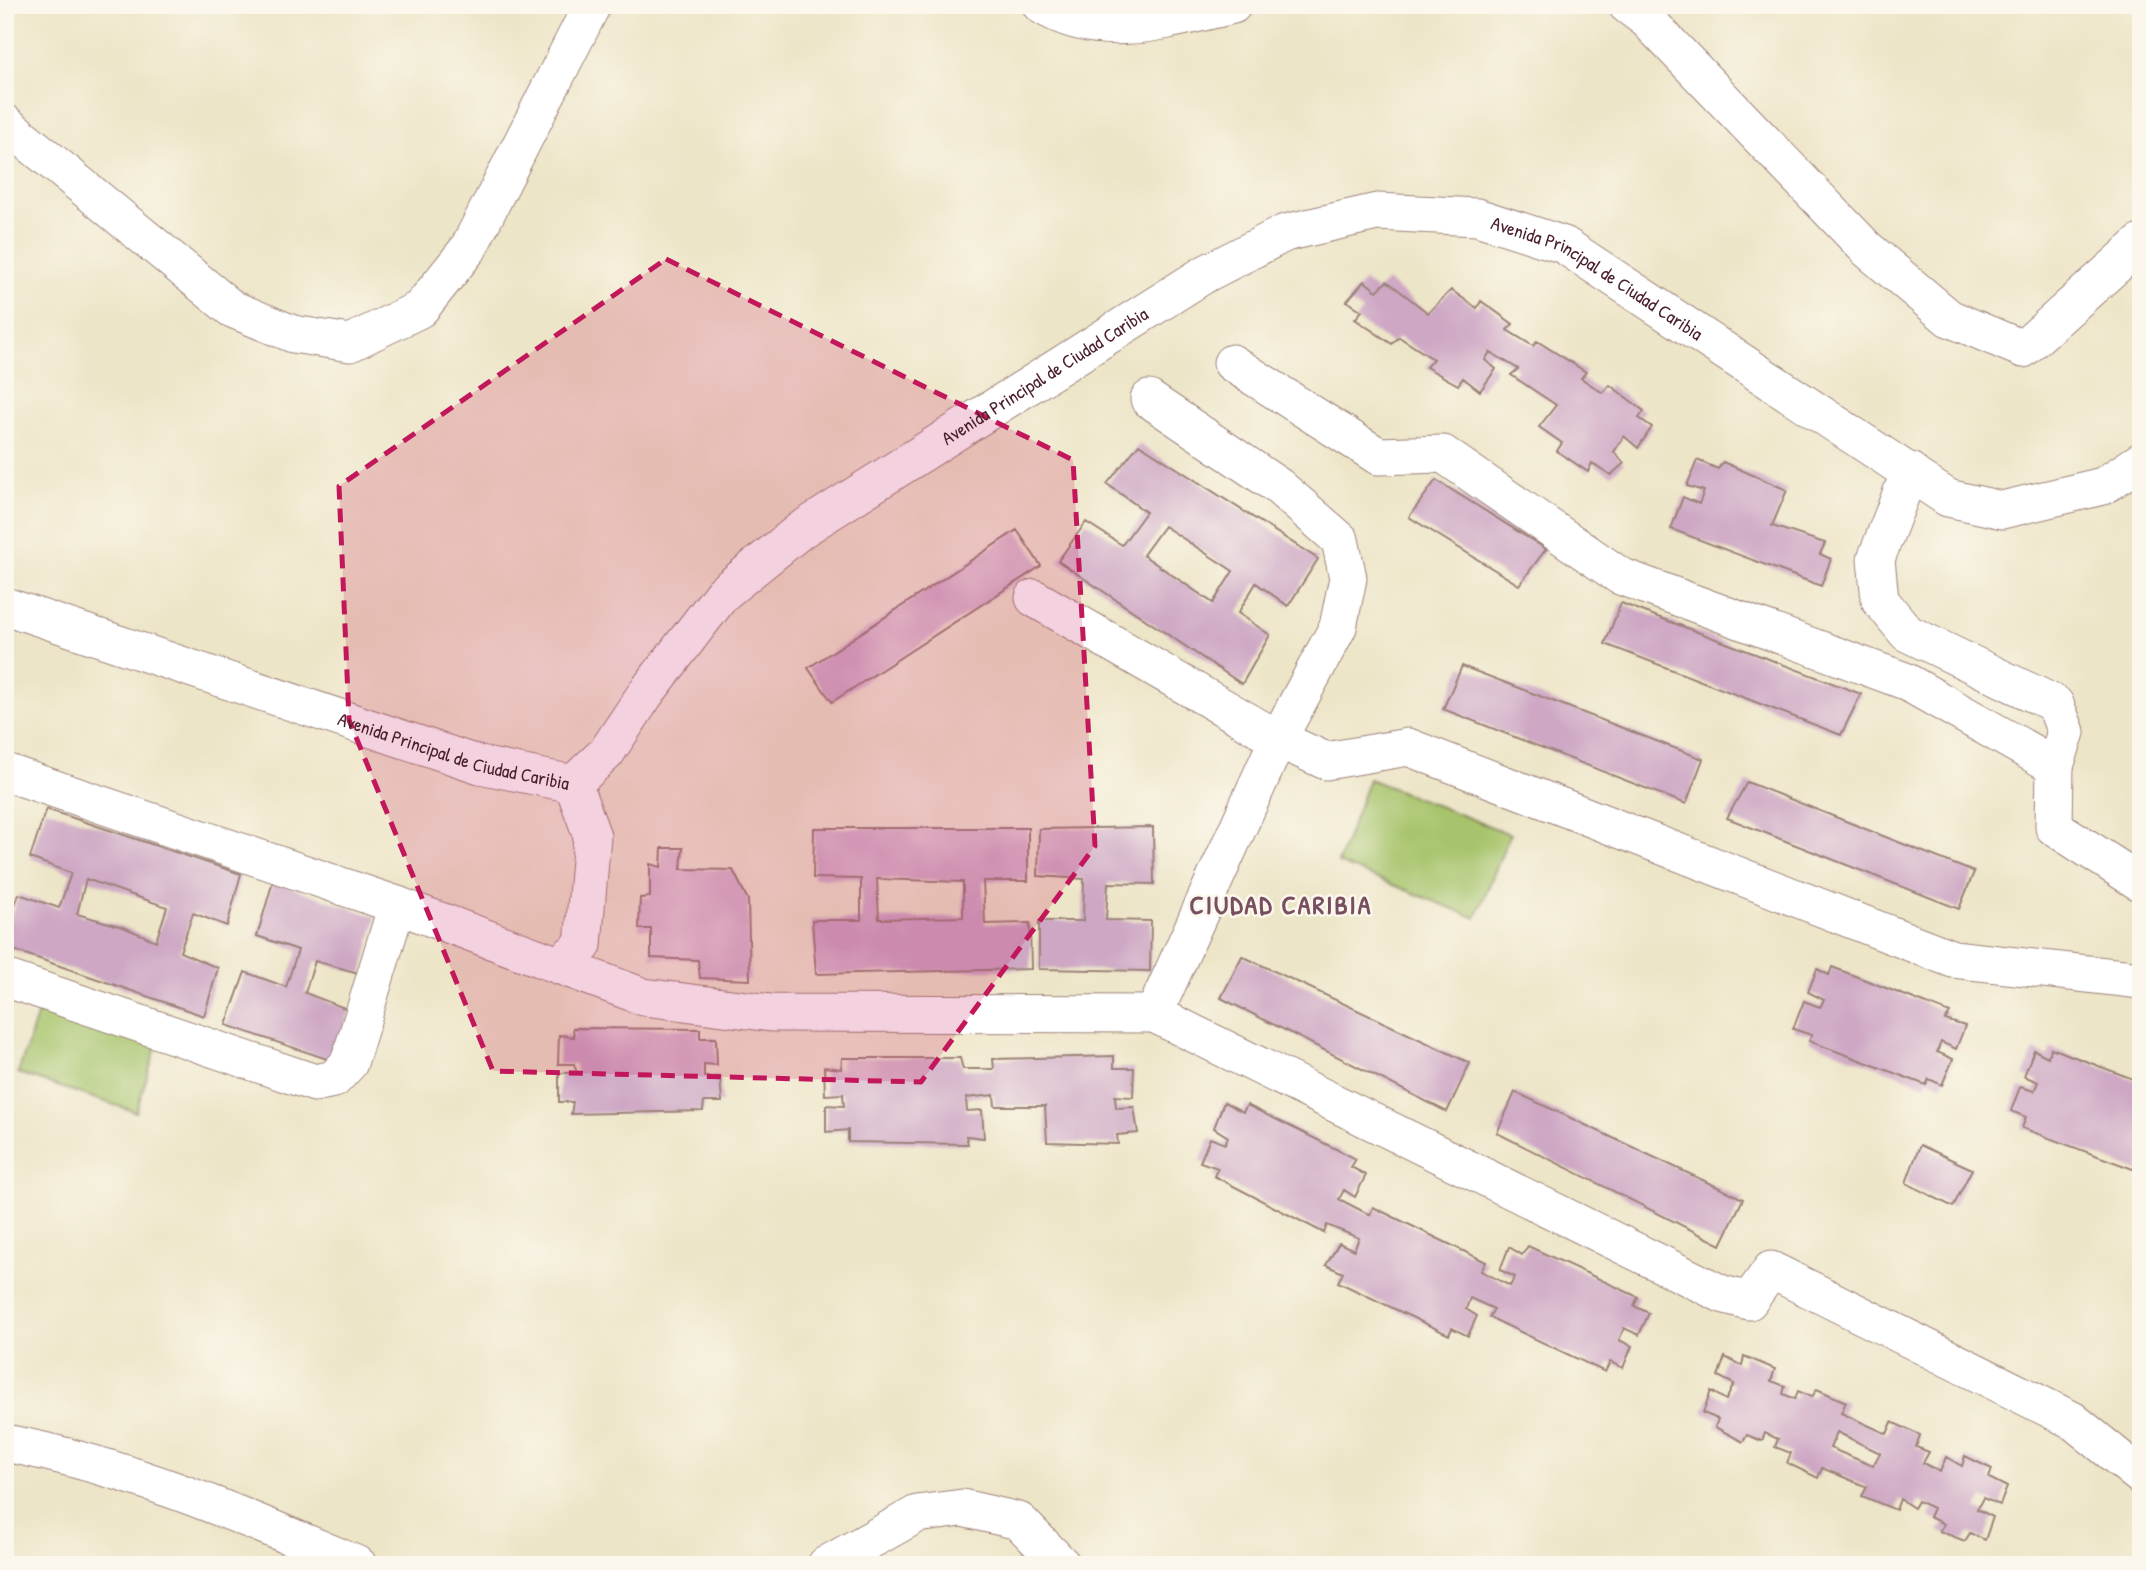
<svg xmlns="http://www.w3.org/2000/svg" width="2146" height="1570" font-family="'Patrick Hand',sans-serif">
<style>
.garden{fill:#a7c46c;stroke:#78724c;stroke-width:2}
.building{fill:#cea7c4;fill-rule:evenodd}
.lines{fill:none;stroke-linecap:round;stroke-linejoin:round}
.street-casing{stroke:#9c8279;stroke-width:39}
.street{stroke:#fff;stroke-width:37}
.marked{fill:#c2185b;fill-opacity:0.2;stroke:#c2185b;stroke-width:5;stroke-dasharray:14 9;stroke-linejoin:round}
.labels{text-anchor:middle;stroke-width:5;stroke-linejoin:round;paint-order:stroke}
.street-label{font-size:19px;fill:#4a1f2b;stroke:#fbf7ec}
.district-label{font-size:26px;font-weight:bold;letter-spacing:2px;fill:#784f61;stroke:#fbf7ec}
</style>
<rect width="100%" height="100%" fill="#fbf7ec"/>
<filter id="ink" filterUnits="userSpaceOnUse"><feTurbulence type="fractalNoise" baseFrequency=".0143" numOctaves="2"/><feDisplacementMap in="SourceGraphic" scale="14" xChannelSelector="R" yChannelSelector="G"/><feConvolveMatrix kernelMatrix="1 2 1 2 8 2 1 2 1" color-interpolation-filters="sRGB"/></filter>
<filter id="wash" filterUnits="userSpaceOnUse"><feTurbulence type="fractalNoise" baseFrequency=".00686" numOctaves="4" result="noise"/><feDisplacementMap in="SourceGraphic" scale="28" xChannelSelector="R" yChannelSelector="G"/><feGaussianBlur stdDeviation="1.57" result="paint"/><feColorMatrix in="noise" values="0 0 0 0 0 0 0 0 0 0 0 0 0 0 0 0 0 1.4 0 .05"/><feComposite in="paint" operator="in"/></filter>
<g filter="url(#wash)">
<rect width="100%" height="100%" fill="#ede5c7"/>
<path class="garden" d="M1369,779L1510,834L1476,918L1338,863Z
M41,1004L156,1047L136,1112L18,1073Z"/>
<g id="blocks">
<path class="building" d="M1364,281L1377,291L1387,281L1428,313L1451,290L1477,308L1481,301L1513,324L1507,330L1533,346L1537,341L1586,372L1581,378L1603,393L1610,385L1644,411L1639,418L1652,427L1638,448L1624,436L1614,452L1624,463L1611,475L1592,463L1588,472L1557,451L1562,443L1539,427L1556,405L1511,375L1518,369L1490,352L1485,360L1496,369L1480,391L1463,378L1458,385L1426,367L1433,359L1399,337L1392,344L1355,319L1362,311L1347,301Z
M1139,444L1318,559L1288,606L1256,583L1238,613L1270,635L1242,684L1058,561L1086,522L1122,545L1146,512L1107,484ZM1164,526L1233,571L1213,603L1143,555Z
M1697,460L1718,469L1723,462L1787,490L1772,526L1825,543L1820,554L1831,559L1821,586L1671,529L1683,497L1699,504L1704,491L1687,486Z
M1436,480L1546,549L1519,585L1409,517Z
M1017,530L1041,566L832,702L808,668Z
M1621,603L1861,694L1841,735L1605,644Z
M1462,666L1703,759L1686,804L1443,709Z
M1747,782L1974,872L1959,909L1727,818Z
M46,809L241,874L227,926L193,913L180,952L218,968L204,1016L5,947V931L19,894L59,908L71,873L30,858ZM86,879L167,907L156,941L123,927L77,914Z
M1153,827L1154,884L1108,883L1106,920L1151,921L1150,971L1039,969V921H1083L1084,879L1038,876L1039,829Z
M814,828H1028V881H983L985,924L1030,923L1031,969L816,974L812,920H861V879L813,878ZM877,879L963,882V917L879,919Z
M662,848H683L681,869L733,870L748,900L750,980L700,978L698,960L651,958V929H639L640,898L650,897V864L661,867Z
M273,881L376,917L362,974L315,961L305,993L350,1010L336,1062L226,1025L245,972L286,987L298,950L257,936Z
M1242,956L1470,1063L1447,1112L1221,998Z
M1832,967L1950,1013L1945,1020L1965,1026L1956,1049L1941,1042L1937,1052L1953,1059L1942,1085L1929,1079L1926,1085L1809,1041L1812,1035L1793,1029L1804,1001L1820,1007L1824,1000L1808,992L1817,969L1829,975Z
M573,1028L700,1029V1038H716L717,1065L704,1064V1077H720L722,1102H704L703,1111L571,1114L573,1102H559V1073H577L574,1064H558L559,1035L574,1037Z
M2051,1048L2141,1082V1172L2022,1128L2026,1117L2011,1111L2020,1087L2034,1091L2038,1082L2024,1076L2034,1050L2048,1057Z
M1114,1056V1068H1134L1133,1097L1115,1096L1116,1108L1134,1107L1138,1133L1117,1135L1118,1144L1047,1142L1045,1106H995L994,1095L966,1098L967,1111L982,1110L984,1138L966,1136L968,1144L848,1142V1130L826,1132V1105L844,1106L843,1094L825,1095L824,1067L841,1069L842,1058H960L963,1069H994L993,1059Z
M1515,1092L1743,1199L1721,1245L1497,1133Z
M1224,1102L1243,1112L1247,1105L1356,1159L1351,1167L1366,1175L1355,1197L1344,1190L1339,1199L1370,1215L1373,1207L1486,1262L1481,1271L1510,1286L1515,1277L1500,1270L1509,1247L1522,1255L1528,1246L1638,1297L1634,1306L1649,1313L1639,1335L1624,1328L1619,1340L1632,1346L1623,1368L1610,1362L1605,1372L1489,1317L1494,1309L1470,1298L1466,1309L1477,1316L1468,1336L1452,1328L1449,1335L1338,1282L1343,1273L1326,1265L1339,1243L1354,1250L1359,1238L1327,1225L1324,1233L1214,1176L1218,1168L1200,1162L1210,1138L1225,1144L1228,1137L1214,1128Z
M1920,1145L1972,1169L1953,1207L1906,1183Z
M1744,1356L1775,1369L1771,1381L1785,1386L1783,1394L1795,1399L1798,1391L1812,1397L1817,1389L1846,1402L1841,1413L1887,1434L1892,1422L1920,1435L1916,1447L1929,1452L1923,1463L1940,1472L1946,1457L1962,1466L1965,1456L1992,1469L1989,1478L2007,1487L2000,1505L1983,1498L1977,1509L1993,1517L1985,1540L1970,1533L1965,1541L1939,1531L1944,1524L1929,1517L1933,1508L1918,1501L1914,1508L1900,1499L1896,1510L1862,1496L1867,1487L1822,1468L1818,1478L1787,1463L1791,1453L1775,1447L1778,1439L1765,1433L1762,1441L1747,1435L1743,1442L1715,1427L1718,1419L1703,1413L1711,1391L1726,1400L1734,1384L1718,1376L1725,1357L1742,1366ZM1837,1432L1880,1453L1873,1466L1830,1448Z"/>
</g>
</g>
<g filter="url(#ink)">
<use href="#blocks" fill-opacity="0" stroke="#9c8279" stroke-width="2"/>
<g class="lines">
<defs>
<g id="street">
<path d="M1041,5C1102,43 1168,20 1233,5"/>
<path d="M1627,5L1647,20L1867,249L1949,318L2023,349L2141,243"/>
<path d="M5,123L232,309L293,334L350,343L420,309L468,249L592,5"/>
<path d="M1232,363L1378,456L1443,454L1620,576L1905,681L2055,766"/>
<path d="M1149,399L1278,486L1340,540L1348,578L1338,627L1278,739L1154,1014"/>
<path d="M1910,471L1876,559L1880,600L1907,633L2055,704L2066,732L2055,766L2054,827L2141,883"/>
<path d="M1034,598L1278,739L1326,761L1408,747L1953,959L2141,980"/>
<path id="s1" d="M5,606L480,765L573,784L606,753L646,693L723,593L801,530L1205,274L1285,233L1377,212L1477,217L1564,245L1948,498L2002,510L2103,486L2141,461"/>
<path d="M5,772L397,905L644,997L771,1013L1154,1014L1722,1294L1749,1301L1771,1270L2072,1420L2141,1476"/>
<path d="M559,964L583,945L592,836L573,784"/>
<path d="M5,978L315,1083L334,1079L349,1063L397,905"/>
<path d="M5,1443C129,1466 243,1516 358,1565"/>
<path d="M826,1565L917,1514L962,1508L1019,1521L1062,1565"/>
</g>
</defs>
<use href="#street" class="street-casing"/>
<use href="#street" class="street"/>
</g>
</g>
<path class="marked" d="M666,259L1073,460L1095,846L921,1082L493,1071L349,720L339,486Z"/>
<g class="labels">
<g class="street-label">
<text dy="7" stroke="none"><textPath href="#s1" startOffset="1838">Avenida Principal de Ciudad Caribia</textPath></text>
<text dy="7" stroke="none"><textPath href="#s1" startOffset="1228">Avenida Principal de Ciudad Caribia</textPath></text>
<text dy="7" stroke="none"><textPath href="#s1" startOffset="472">Avenida Principal de Ciudad Caribia</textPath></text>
</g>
<g class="district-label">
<text x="1281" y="914">CIUDAD CARIBIA</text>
</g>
</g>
<rect width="2146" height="1570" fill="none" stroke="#fbf7ec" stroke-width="28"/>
</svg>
